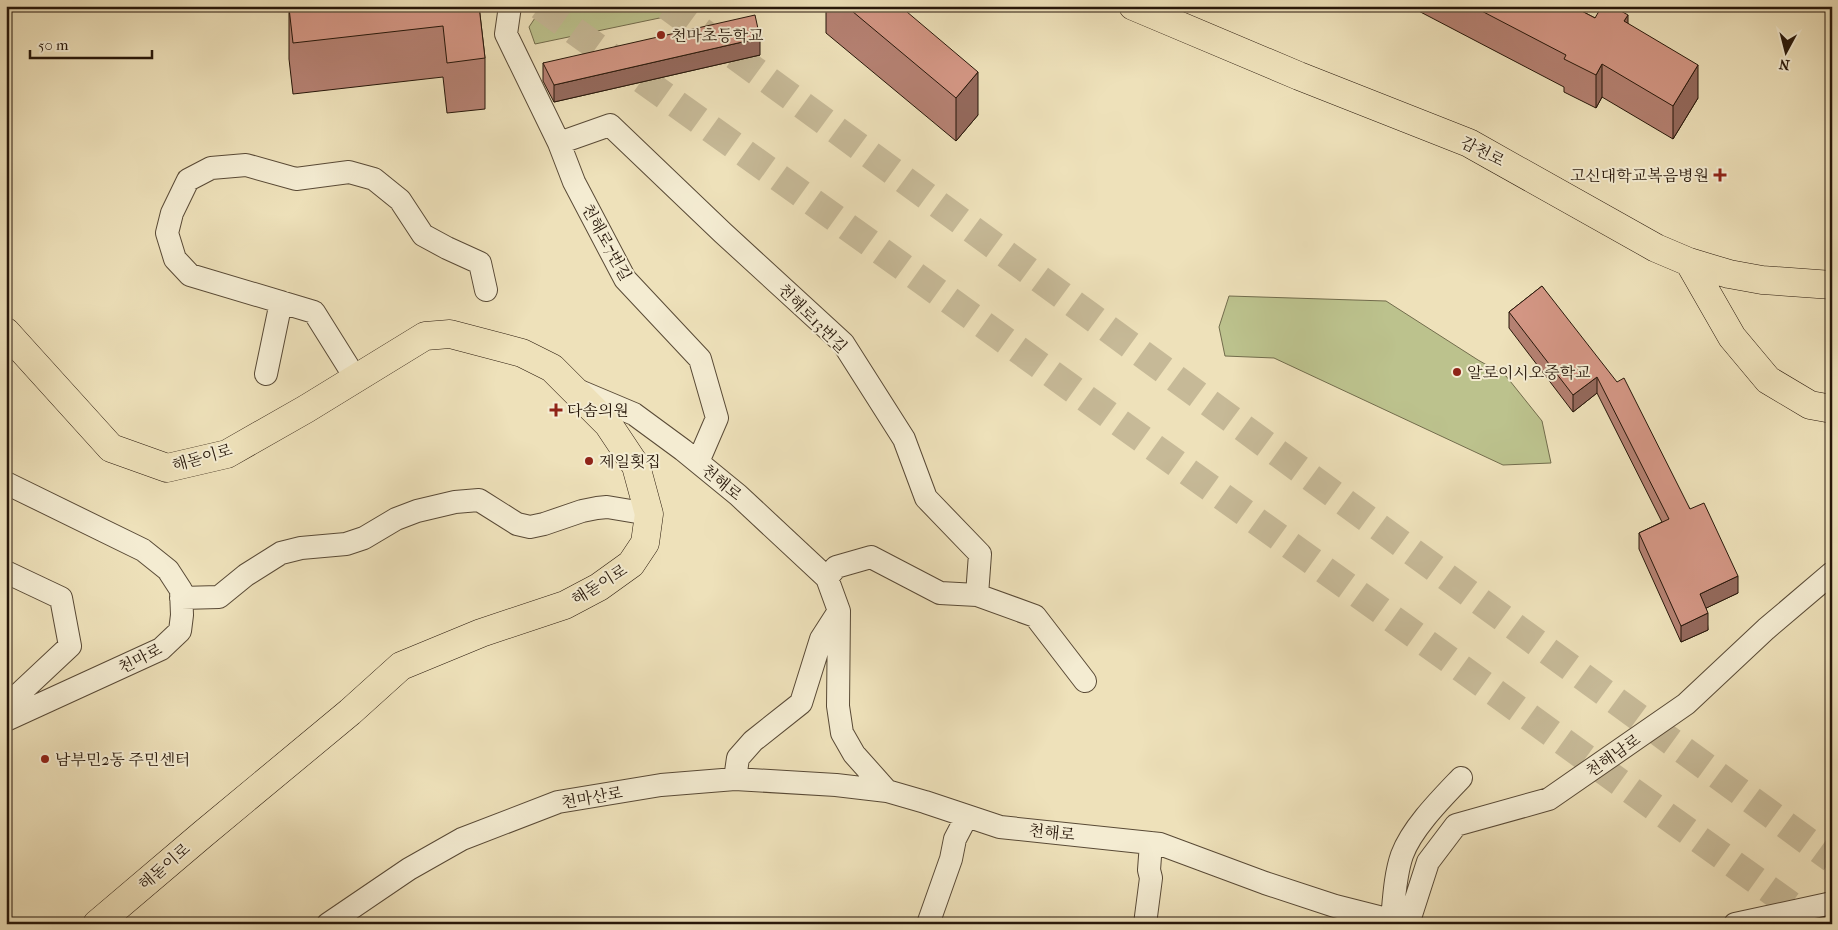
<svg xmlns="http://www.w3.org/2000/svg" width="1838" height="930" font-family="'IM FELL French Canon','Noto Serif KR',serif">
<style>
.green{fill:#bcc28d;stroke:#726c4c}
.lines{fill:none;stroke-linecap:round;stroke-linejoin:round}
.highway-tunnel{stroke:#c6b997;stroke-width:28;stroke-dasharray:28 14;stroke-linecap:butt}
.minor-casing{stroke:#594a36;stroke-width:24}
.major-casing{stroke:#27170a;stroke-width:29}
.minor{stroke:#f4ecd2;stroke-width:22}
.major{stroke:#eee1ba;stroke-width:28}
.wall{fill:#b58172;stroke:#27170a}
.shaded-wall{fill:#94695c;stroke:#27170a}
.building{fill:#d39684;stroke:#27170a}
.poi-dot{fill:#8f2418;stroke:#f4ecd2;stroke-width:2}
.labels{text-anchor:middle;stroke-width:4;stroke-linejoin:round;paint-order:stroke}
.poi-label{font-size:16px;fill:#27170a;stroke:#f4ecd2;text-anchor:start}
.street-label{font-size:16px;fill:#27170a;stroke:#f4ecd2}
</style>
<rect width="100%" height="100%" fill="#eee1ba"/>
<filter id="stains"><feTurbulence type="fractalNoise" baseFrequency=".004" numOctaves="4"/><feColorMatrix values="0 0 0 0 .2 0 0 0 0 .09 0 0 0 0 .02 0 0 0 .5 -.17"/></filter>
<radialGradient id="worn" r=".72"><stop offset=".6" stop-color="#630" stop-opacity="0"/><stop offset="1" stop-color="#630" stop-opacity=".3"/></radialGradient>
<path class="green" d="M543,6H717L535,44L529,27Z
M1229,296L1386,301L1478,360L1506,376L1542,421L1551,463L1503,465L1274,358L1225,356L1219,327Z"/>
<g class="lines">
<path class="highway-tunnel" d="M540,6L1817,924
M667,6L1832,859"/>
<defs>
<path id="minor" d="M510,6L506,34L559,143L574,182L625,279L700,359L717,418L698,462
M559,143L610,125L723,233L843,343L904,439L926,498L980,554L977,595
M266,374L281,302
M356,379L314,312L190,275L175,259L167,233L172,213L188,180L211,168L246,165L296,179L349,172L374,179L400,200L423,235L447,248L480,263L486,290
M577,390L634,414L683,450L738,495L827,578L839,611L838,706L842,733L854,754L887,791L925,802L1000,827L1160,844L1265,883L1335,906L1406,924
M6,483L143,550L168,570L181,590L182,615L180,631L161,649L6,720
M6,572L61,598L70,646L6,706
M827,578L836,567L871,557L940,593L977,595L1035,616L1085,681
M181,598L219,597L246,575L281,553L301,548L346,544L364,538L396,519L417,511L455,502L479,500L517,524L530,527L544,524L582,511L597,508L607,507L649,514
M735,779L738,758L753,741L801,703L821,639L839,611
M1392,920C1394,899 1395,875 1402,855C1412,828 1441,799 1461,778
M328,924L409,869L462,839L558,802L661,785L735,779L836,785L887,791
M928,924L951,859L955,839L967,816
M1145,924L1151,878L1149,870L1151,843
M1408,924L1428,862L1456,825L1549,799L1686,704L1766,629L1832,573
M1735,924L1832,903"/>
<path id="major" d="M1133,6L1299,76L1469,143L1656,248L1689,262L1729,274L1762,280L1832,285
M1689,262L1732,337L1768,380L1810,405L1832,409
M6,332L111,448L167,468L227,454L306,409L425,336L450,334L522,353L552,368L608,424L636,466L649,514L645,543L631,564L599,587L565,605L481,633L401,666L350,712L203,834L97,924"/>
</defs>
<use href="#minor" class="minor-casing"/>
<use href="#major" class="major-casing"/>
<use href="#minor" class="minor"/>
<use href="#major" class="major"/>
</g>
<path class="wall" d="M479,6L485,58V109L447,113L443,77L293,94L289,59V8Z
M826,6H900L978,115L956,141L826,33Z
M1409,6H1572L1595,18L1628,23L1698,98L1673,139L1602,97L1596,108L1564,92V87Z
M760,55L554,102L543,81V63Z
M1542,286L1690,509L1738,593L1706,608L1708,630L1681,642L1639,549V533L1662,522L1597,393L1573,412L1509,328V312Z"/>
<path class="shaded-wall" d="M1628,15V48L1624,21Z
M760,38V55L554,102V85Z
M1602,64V97L1596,108V75Z
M1698,65V98L1673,139V106Z
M978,72V115L956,141V98Z
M1597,377V393L1573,412V395Z
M1738,576V593L1700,611V594Z
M1708,613V630L1681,642V626Z"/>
<path class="building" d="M304,6H479L485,58L447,63L443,26L293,43L289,8Z
M846,6H900L978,72L956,98Z
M1472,6H1572L1595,18L1602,6H1612L1628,15L1624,21L1698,65L1673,106L1602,64L1596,75L1564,59L1566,55Z
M755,15L760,38L554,85L543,63Z
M1542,286L1617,382L1624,378L1690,509L1704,503L1738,576L1700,594L1708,613L1681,626L1639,533L1669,519L1597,377L1573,395L1509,312Z"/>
<g class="poi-dot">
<circle cx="661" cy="35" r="5"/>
<path d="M1717.5 167.5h5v5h5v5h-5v5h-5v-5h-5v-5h5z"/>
<circle cx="1457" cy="372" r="5"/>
<path d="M553.5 402.5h5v5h5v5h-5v5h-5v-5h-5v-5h5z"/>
<circle cx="589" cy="461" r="5"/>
<circle cx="45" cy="759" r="5"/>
</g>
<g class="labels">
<g class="poi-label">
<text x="671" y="41">천마초등학교</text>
<text x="1709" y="181" text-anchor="end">고신대학교복음병원</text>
<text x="1467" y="378">알로이시오중학교</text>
<text x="567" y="416">다솜의원</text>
<text x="599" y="467">제일횟집</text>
<text x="55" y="765">남부민2동 주민센터</text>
</g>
<g class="street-label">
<text transform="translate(1483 151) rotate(27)" y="6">감천로</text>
<text transform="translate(607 242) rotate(61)" y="6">천해로7번길</text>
<text transform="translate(813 318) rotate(45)" y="6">천해로13번길</text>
<text transform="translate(202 457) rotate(-16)" y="6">해돋이로</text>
<text transform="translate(722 482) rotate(39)" y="6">천해로</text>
<text transform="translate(599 584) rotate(-32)" y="6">해돋이로</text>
<text transform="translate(140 658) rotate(-27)" y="6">천마로</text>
<text transform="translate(1613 755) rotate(-35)" y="6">천해남로</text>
<text transform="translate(592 797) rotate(-10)" y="6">천마산로</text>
<text transform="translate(1052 832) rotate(6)" y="6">천해로</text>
<text transform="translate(164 866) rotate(-41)" y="6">해돋이로</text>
</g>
</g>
<rect width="1838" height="930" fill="none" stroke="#eee1ba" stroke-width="25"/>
<rect x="8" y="8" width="1823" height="915" fill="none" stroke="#27170a" stroke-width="2.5"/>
<rect x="12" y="12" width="1813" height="905" fill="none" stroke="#27170a"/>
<g transform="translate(1786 52) rotate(187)" stroke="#f4ecd2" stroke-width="4" paint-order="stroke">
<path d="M0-4L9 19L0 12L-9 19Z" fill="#27170a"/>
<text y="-8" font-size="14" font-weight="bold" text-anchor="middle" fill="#27170a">N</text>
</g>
<path d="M30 50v8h122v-8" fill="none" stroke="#27170a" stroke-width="2.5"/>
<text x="38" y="50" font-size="15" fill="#27170a" stroke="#f4ecd2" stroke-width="4" paint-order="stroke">50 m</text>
<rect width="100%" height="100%" filter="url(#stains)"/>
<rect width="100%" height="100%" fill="url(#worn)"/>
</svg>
